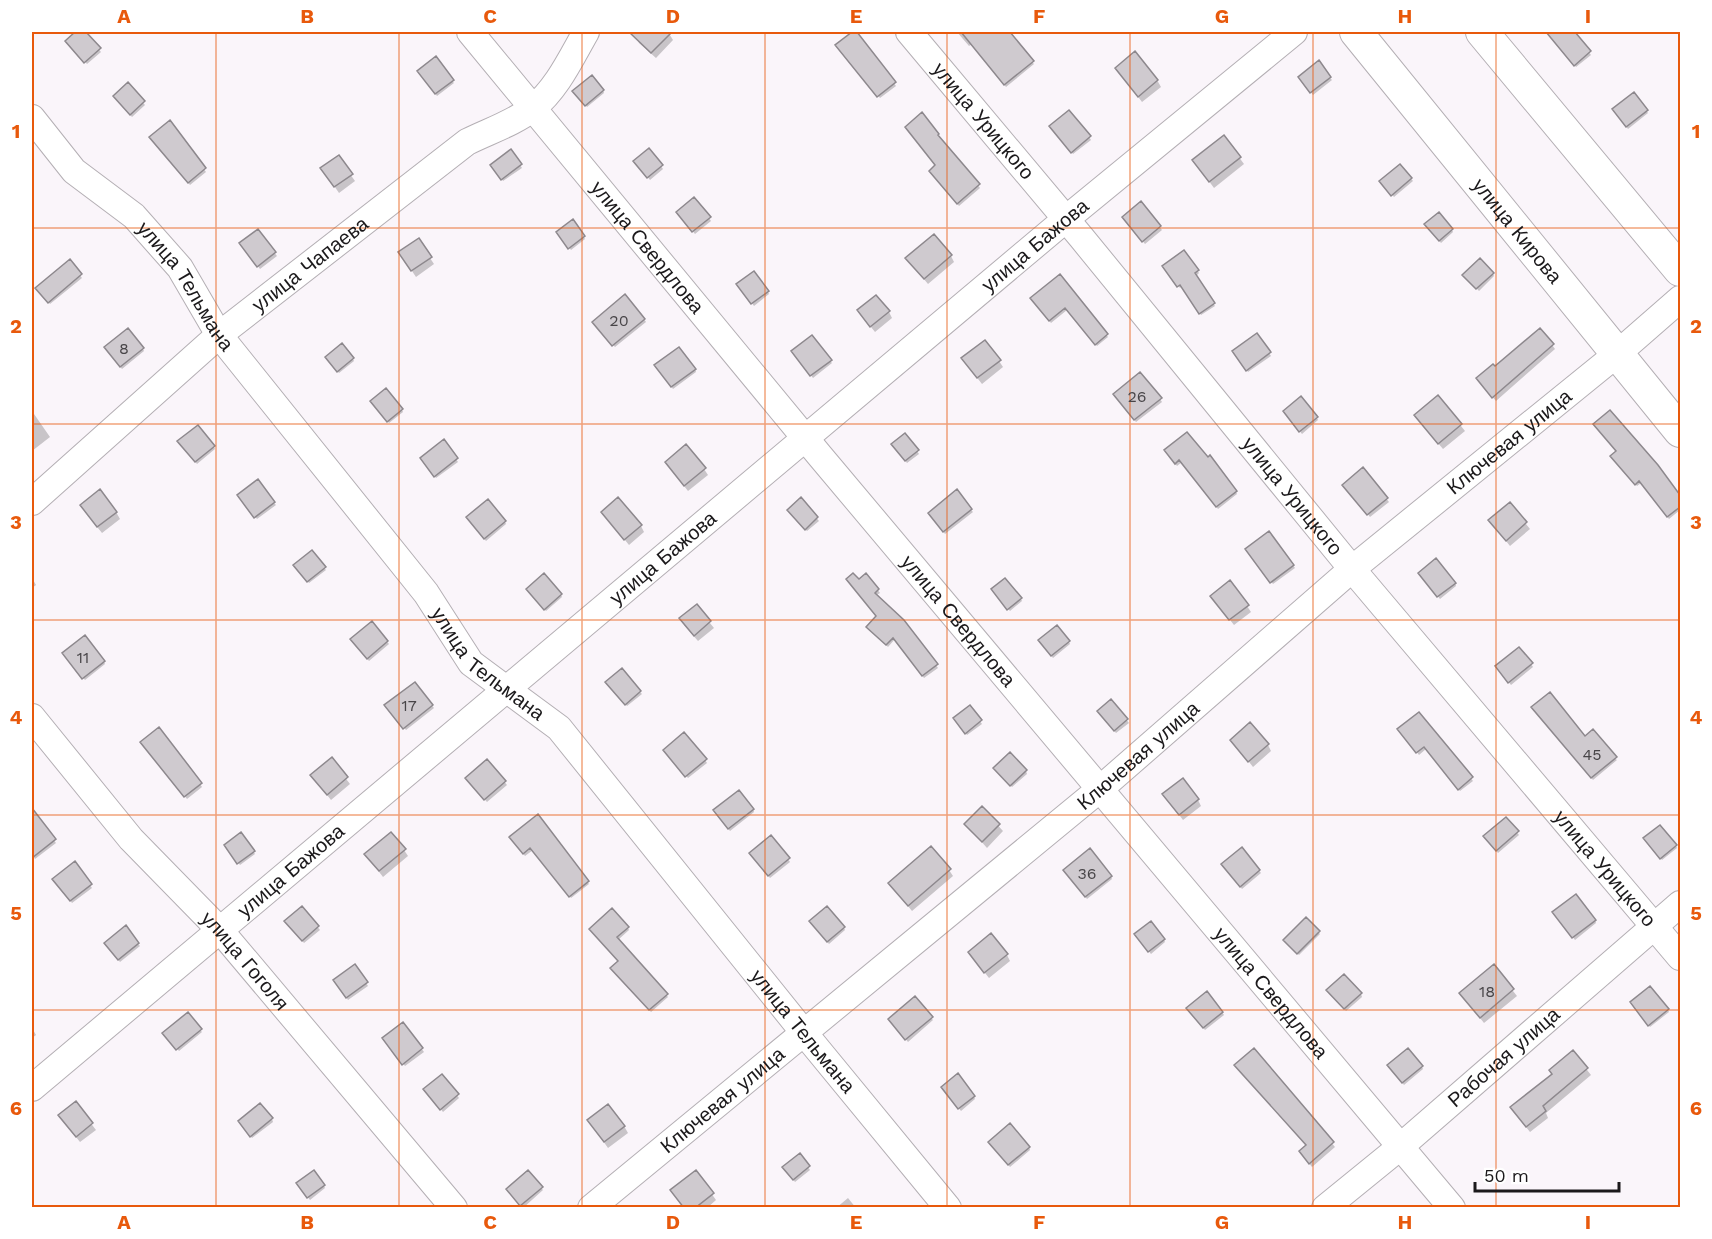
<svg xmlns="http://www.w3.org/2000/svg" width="1712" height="1239" font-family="'Work Sans',sans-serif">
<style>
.shadow{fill:#0003}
.building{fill:#cfcacf;stroke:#8d888d;stroke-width:1.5}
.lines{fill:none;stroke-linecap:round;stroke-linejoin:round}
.minor-casing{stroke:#b4afb4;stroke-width:28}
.major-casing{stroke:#b4afb4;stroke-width:34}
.minor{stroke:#fff;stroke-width:26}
.major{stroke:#fff;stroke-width:32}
.grid{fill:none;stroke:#e8590c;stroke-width:1.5;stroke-opacity:0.55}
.labels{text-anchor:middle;stroke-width:4.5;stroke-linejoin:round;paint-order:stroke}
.number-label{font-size:16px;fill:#484548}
.street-label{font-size:20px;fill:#1b191b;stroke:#fff}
.neatline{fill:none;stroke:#e8590c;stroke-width:2}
.grid-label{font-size:20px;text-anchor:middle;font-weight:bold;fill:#e8590c}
</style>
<rect width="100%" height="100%" fill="#faf5fa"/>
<path class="shadow" d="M77,32H84L101,52L87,64L67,41Z
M641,32H668L673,40L656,58L639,43L636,37Z
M854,32L896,86L880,98L837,45Z
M957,32H1003L1034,64L1006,87L972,44L969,46Z
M1556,32H1573L1591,55L1576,67L1551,35Z
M1117,69L1157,80L1161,87L1142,102Z
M420,74L452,81L454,83L437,96Z
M1330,78L1332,80L1313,95L1301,80Z
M127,84L145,105L132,117L116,99Z
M603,90L604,93L587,107L576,94Z
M1634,94L1648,113L1628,129L1615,112Z
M170,122L206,172L190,185L152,140Z
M1053,129L1089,137L1091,140L1073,154Z
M908,130L938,135L939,138L980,188L959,206L932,174L937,166Z
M1224,137L1244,164L1214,188L1194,161Z
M649,150L663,169L650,180L637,164Z
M511,151L522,168L503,181L492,165Z
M338,157L355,181L339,193L326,174Z
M1400,166L1413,181L1394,197L1383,184Z
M1140,203L1162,230L1145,244L1125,220Z
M679,215L709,218L711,221L695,234Z
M573,221L585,239L571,250L558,233Z
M1428,227L1452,230L1453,232L1441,243Z
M257,231L277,256L260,269L242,246Z
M418,240L434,264L416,277L404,259Z
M1184,252L1199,273L1195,277L1215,306L1201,315L1182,286L1180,288L1165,269Z
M951,256L954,262L928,284L907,259Z
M69,261L82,278L50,304L39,290Z
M1493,274L1494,276L1479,291L1466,277Z
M1059,276L1108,337L1097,346L1067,310L1051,323L1033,301Z
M740,287L768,292L769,294L754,306Z
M889,312L892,318L875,332L863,317Z
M644,319L646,322L615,347L595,325Z
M1257,335L1271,356L1248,372L1233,351Z
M1552,345L1555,349L1496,401L1480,383L1495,369Z
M143,349L144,351L122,369L107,350Z
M794,354L830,361L832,363L813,378Z
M353,359L354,361L339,373L328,360Z
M999,361L1003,367L982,384L967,365Z
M658,368L695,369L696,372L673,389Z
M1116,397L1160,399L1162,402L1136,422Z
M1438,397L1465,431L1443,449L1419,421Z
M374,404L402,410L403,412L389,423Z
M34,414L50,437L32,451V416Z
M1286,414L1317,418L1318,420L1302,434Z
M444,442L458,462L436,478L423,461Z
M181,444L214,447L215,449L197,464Z
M894,447L917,451L919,454L907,463Z
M1167,453L1236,492L1237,494L1218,509L1182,462L1177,466Z
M1614,459L1657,466L1680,498V510L1669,519L1641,483L1637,486Z
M666,463L704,469L708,475L688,491Z
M1363,470L1389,502L1370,517L1346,487Z
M240,498L274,503L276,505L257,519Z
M801,500L819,521L807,531L790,513Z
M1510,504L1530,529L1510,546L1490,521Z
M971,510L973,512L945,534L931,515Z
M85,512H116L120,519L102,533Z
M603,513L641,526L644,532L629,545Z
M469,520L505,522L506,524L486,541Z
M1269,533L1295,568L1273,584L1249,552Z
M297,567L324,568L326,570L309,583Z
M866,575L880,593L875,596L903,621L938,668L924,678L895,639L888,647L870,629L877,617L859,581Z
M1421,576L1455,583L1456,586L1440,599Z
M32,578L36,585L32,588Z
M529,592L561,595L562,597L546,611Z
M994,592L1021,599L1022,601L1010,611Z
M1216,602L1247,606L1251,612L1234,625Z
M696,606L714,628L698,641L684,625Z
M371,623L389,644L369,661L353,642Z
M1069,642L1070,644L1053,658L1041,643Z
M65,656L104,662L105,664L85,680Z
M1531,664L1533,667L1511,685L1498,669Z
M414,684L434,708L406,730L388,708Z
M609,685L640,692L642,694L627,706Z
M1111,701L1129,723L1116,733L1100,714Z
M970,707L982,724L967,735L956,720Z
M1535,710L1585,738L1617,760L1593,780Z
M1419,714L1473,781L1460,791L1426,749L1419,755L1401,732Z
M1232,740L1268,745L1271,751L1253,767Z
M143,744L200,784L202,787L187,799Z
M667,753L705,760L707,763L688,778Z
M331,759L350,784L331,800L316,781Z
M487,761L507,785L487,802L468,781Z
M996,771H1026L1027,774L1012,787Z
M1168,800H1198L1201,806L1183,820Z
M982,808L1003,831L987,848L966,824Z
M753,809L754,812L730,831L716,813Z
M32,812L56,843L35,859L32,854Z
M537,816L589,884L571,898L533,850L525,856L513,840Z
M1506,819L1519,835L1498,853L1487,839Z
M241,834L255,854L240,865L225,845Z
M1646,841L1676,846L1677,848L1662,860Z
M1241,849L1261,873L1242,889L1225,867Z
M404,850L408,856L383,877L370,860Z
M752,856L788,859L790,862L770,878Z
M74,863L92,888L72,903L56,881Z
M949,870L953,876L912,911L894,889Z
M1066,872L1111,877L1112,879L1087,899Z
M302,908L320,930L304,943L288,924Z
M1556,915L1595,920L1596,923L1575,940Z
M812,924L844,928L845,930L829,944Z
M628,928L629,930L618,940L668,997L651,1012L614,971L620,962L592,931Z
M1318,932L1320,934L1299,955L1287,943Z
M1137,937L1164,940L1165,942L1151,954Z
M138,944L140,946L120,962L107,946Z
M1007,955L1010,961L989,978L973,958Z
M355,966L368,986L348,1000L335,980Z
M1493,966L1517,996L1484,1023L1461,994Z
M1330,992L1361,994L1362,997L1346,1011Z
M1633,1005L1668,1010L1669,1012L1650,1027Z
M1190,1011L1222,1012L1224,1015L1205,1030Z
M931,1018L933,1020L908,1042L891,1022Z
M403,1024L424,1052L405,1066L385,1041Z
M32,1028L36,1035L32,1038Z
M200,1030L202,1032L179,1051L166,1035Z
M1254,1050L1335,1147L1312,1167L1303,1156L1307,1146Z
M1573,1052L1591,1075L1546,1113L1548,1118L1530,1132L1515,1113Z
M1422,1067L1423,1069L1404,1085L1391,1068Z
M442,1076L459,1098L443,1112L427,1092Z
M944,1090L974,1097L975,1099L961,1111Z
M76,1104L96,1130L80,1142L64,1122Z
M272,1119L273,1122L252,1138L241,1124Z
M589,1121L624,1126L628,1133L608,1148Z
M992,1145L1029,1147L1030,1150L1010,1167Z
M799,1155L810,1170L795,1182L786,1170Z
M696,1172L716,1200L707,1208H685Z
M299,1186H324L325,1188L310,1200Z
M541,1188L543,1190L523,1208L509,1192Z
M848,1198L856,1208H836Z"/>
<path class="building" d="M75,32H86L101,48L84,63L65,41Z
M629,32H672L651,53Z
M852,32H857L896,82L877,97L835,45Z
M961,32H1010L1034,61L1004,85Z
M1546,32H1575L1591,51L1574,66Z
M1135,51L1158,80L1138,97L1115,68Z
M436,56L454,80L435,94L417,71Z
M1319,60L1331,77L1310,93L1298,77Z
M592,75L604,90L585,106L572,91Z
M128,82L145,101L130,115L113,96Z
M1634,92L1648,110L1626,127L1612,109Z
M1069,110L1091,136L1071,153L1049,126Z
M922,112L939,134L938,135L980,184L957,204L929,171L935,165L905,127Z
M170,120L206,168L188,183L149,137Z
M1224,135L1241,157L1209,182L1192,160Z
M649,148L663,165L647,178L633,161Z
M511,149L522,164L501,180L490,165Z
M339,155L353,174L334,187L320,168Z
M1400,164L1412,178L1391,196L1379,181Z
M694,197L711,217L692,232L676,212Z
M1141,201L1161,226L1142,242L1122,217Z
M1439,212L1453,229L1439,241L1424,224Z
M573,219L585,236L568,249L556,232Z
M258,229L276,252L257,267L239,243Z
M934,234L952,255L924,279L905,258Z
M419,238L432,257L411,271L398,252Z
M1184,250L1199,270L1195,273L1215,303L1199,314L1180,285L1177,287L1162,266Z
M1480,258L1494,273L1476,289L1462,275Z
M70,259L82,274L48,303L35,288Z
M754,271L769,291L751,304L736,284Z
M1060,274L1108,334L1095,345L1065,308L1049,321L1030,298Z
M625,294L645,319L612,346L592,322Z
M876,295L890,311L870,327L857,310Z
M128,328L144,348L120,367L104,347Z
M1540,328L1554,344L1492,398L1476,378L1493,364L1495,366Z
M1257,333L1271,352L1246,371L1232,351Z
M812,335L832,360L810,376L791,351Z
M985,340L1001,360L977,378L961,358Z
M342,343L354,358L337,372L325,357Z
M679,347L696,369L671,387L654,365Z
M1140,372L1162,398L1134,420L1113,394Z
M386,388L403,409L387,422L370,401Z
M1438,395L1462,424L1438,444L1414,415Z
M1301,396L1318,417L1299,432L1283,411Z
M1610,410L1658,465L1680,495V507L1667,517L1639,481L1635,485L1610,456L1616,451L1593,424Z
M198,425L215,446L195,462L177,441Z
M1187,432L1208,457L1210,455L1237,491L1216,507L1179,460L1175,464L1164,450Z
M905,433L919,450L905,461L891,444Z
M444,439L458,458L434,477L420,458Z
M686,444L706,468L684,486L665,462Z
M1363,467L1388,498L1367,515L1342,485Z
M258,479L275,502L254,518L237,495Z
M100,489L117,512L97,527L80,505Z
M957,489L972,509L943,532L928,513Z
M618,497L642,525L624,540L601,512Z
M801,497L818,517L805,530L787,510Z
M488,499L506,521L484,539L466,517Z
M1510,502L1527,522L1506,541L1488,520Z
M1269,531L1294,565L1270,583L1245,549Z
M312,550L326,567L307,582L293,565Z
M1436,558L1456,583L1437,597L1418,573Z
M544,573L562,594L544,610L526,589Z
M853,573L859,579L866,573L879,589L875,593L904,620L938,664L922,676L893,638L886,645L866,627L876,616L846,579Z
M1005,578L1022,598L1007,610L991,589Z
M1230,580L1249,605L1229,620L1210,596Z
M697,604L711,621L694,636L679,618Z
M372,621L388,641L367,659L350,639Z
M1057,625L1070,641L1051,656L1038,640Z
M85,635L105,661L82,679L62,653Z
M1519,647L1533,663L1508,683L1495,666Z
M622,668L641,691L625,705L605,682Z
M415,682L433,705L403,729L384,705Z
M1550,692L1585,736L1593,729L1617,757L1591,778L1531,707Z
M1111,699L1128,719L1114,731L1097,711Z
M970,705L982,720L965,734L953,718Z
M1419,712L1473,777L1458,790L1424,747L1416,753L1397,729Z
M1250,722L1269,744L1248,762L1230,740Z
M159,727L202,783L184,797L140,742Z
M684,732L707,759L685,777L663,750Z
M1010,752L1027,770L1010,786L993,768Z
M332,757L348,777L327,795L310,775Z
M487,759L506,781L484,800L465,778Z
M1183,778L1199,799L1179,815L1162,794Z
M739,790L754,809L728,829L713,810Z
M982,806L1000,824L982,842L964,824Z
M32,808L56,839L32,858Z
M538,814L589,881L569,897L530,848L523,854L509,837Z
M1506,817L1519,831L1496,851L1483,836Z
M1660,825L1677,845L1660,859L1643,838Z
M241,832L255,851L237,864L224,845Z
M391,832L406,849L379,871L364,854Z
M771,835L790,858L768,876L749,853Z
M931,846L951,869L908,906L888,883Z
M1242,847L1260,870L1240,887L1221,864Z
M1090,848L1112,876L1085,897L1063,870Z
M75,861L92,884L70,901L52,879Z
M1576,894L1596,920L1572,938L1552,912Z
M302,906L319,926L302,941L284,921Z
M827,906L845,927L827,942L809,921Z
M612,908L629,927L617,937L668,994L649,1010L610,968L618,961L589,929Z
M1306,917L1320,931L1297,954L1283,940Z
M1151,921L1165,939L1148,952L1134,934Z
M126,925L139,943L118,960L104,943Z
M991,933L1008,954L984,973L968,952Z
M355,964L368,982L346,998L333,980Z
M1494,964L1514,989L1480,1018L1459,993Z
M1344,974L1362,993L1344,1009L1326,990Z
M1650,986L1669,1009L1648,1026L1630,1002Z
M1207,991L1223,1012L1203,1028L1186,1008Z
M915,996L933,1017L905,1040L888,1019Z
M188,1012L202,1029L176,1050L162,1033Z
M403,1022L423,1048L402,1065L382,1038Z
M1254,1048L1334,1142L1309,1164L1299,1151L1306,1145L1234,1065Z
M1408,1048L1423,1066L1402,1083L1387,1065Z
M1573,1050L1588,1068L1543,1106L1546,1111L1526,1127L1510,1107L1552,1074L1549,1070Z
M958,1073L975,1096L958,1109L941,1087Z
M442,1074L459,1094L440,1110L423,1089Z
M76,1101L93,1123L76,1137L58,1115Z
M260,1103L273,1118L250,1137L238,1121Z
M608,1104L625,1126L604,1142L587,1120Z
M1010,1123L1030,1147L1008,1165L988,1142Z
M800,1153L810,1166L793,1180L782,1167Z
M314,1170L325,1185L307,1198L296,1183Z
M528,1170L543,1187L520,1206L506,1189Z
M696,1170L714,1193L695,1208H684L670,1190Z"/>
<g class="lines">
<defs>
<g id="minor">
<path id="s1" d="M470,32L820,456L1452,1208"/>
<path id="s2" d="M909,32L1081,237L1352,569L1680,957"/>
<path id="s3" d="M32,118L74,171L134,216L180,268L219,335L426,593L471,663L559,728L805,1034L948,1208"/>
<path id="s4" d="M32,502L219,335L467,142C489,131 514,123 533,108C557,89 571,58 586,32"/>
<path id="s5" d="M32,717L131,839L219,929L454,1208"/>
<path id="s6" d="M32,1088L1066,219L1294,32"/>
<path id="s7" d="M591,1208L1100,789L1352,569L1617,354L1680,299"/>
<path id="s8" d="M1325,1208L1400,1147L1680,904"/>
</g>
<g id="major">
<path id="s9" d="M1356,32L1680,431"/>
<path d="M1482,32L1680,270"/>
</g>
</defs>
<use href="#minor" class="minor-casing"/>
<use href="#major" class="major-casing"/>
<use href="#minor" class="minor"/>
<use href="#major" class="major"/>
</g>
<path class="grid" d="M216,32V1208M399,32V1208M582,32V1208M765,32V1208M947,32V1208M1130,32V1208M1313,32V1208M1496,32V1208M32,228H1680M32,424H1680M32,620H1680M32,815H1680M32,1010H1680"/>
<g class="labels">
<g class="number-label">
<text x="619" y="326">20</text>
<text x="124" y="354">8</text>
<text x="1137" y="402">26</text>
<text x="83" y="663">11</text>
<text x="409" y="711">17</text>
<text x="1592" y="760">45</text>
<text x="1087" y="879">36</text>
<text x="1487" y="997">18</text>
</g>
<g class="street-label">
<text dy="7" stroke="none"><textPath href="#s2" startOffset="116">улица Урицкого</textPath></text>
<text dy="7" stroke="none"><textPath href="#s9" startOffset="256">улица Кирова</textPath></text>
<text dy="7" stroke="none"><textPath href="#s6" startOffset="1310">улица Бажова</textPath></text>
<text dy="7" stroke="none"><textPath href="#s1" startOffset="279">улица Свердлова</textPath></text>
<text dy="7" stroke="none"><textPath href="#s4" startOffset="366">улица Чапаева</textPath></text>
<text dy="7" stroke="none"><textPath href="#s3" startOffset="230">улица Тельмана</textPath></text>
<text dy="7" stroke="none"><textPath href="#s7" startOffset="1196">Ключевая улица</textPath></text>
<text dy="7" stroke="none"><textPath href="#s2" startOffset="602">улица Урицкого</textPath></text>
<text dy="7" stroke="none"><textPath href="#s6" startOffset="824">улица Бажова</textPath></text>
<text dy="7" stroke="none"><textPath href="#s1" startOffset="765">улица Свердлова</textPath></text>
<text dy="7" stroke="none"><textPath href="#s3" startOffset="716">улица Тельмана</textPath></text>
<text dy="7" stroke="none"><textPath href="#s7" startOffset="710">Ключевая улица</textPath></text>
<text dy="7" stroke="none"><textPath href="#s2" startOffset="1088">улица Урицкого</textPath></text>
<text dy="7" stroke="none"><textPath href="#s6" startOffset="338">улица Бажова</textPath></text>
<text dy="7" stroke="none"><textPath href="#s5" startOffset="324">улица Гоголя</textPath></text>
<text dy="7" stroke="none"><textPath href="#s1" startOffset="1251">улица Свердлова</textPath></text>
<text dy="7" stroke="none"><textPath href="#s3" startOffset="1202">улица Тельмана</textPath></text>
<text dy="7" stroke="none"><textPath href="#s8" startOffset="234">Рабочая улица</textPath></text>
<text dy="7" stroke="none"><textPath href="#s7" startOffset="170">Ключевая улица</textPath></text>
</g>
</g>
<rect width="1712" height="1239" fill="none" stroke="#ffffff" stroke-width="66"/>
<path d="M1475 1182v9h144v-9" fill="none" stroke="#1b191b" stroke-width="3"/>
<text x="1484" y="1182" font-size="18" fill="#1b191b" stroke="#ffffff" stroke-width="4.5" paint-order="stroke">50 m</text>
<rect x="33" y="33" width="1646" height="1173" class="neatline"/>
<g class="grid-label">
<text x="124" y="23">A</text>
<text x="307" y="23">B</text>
<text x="490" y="23">C</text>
<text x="673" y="23">D</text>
<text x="856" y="23">E</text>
<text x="1039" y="23">F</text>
<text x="1222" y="23">G</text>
<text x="1405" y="23">H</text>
<text x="1588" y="23">I</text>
<text x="16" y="138">1</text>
<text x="1696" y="138">1</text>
<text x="16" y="333">2</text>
<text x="1696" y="333">2</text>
<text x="16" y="529">3</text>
<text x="1696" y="529">3</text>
<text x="16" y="724">4</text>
<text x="1696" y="724">4</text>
<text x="16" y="920">5</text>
<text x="1696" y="920">5</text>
<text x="16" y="1115">6</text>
<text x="1696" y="1115">6</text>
<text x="124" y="1229">A</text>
<text x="307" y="1229">B</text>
<text x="490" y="1229">C</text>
<text x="673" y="1229">D</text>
<text x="856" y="1229">E</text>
<text x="1039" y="1229">F</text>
<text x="1222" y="1229">G</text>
<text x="1405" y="1229">H</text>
<text x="1588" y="1229">I</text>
</g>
</svg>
